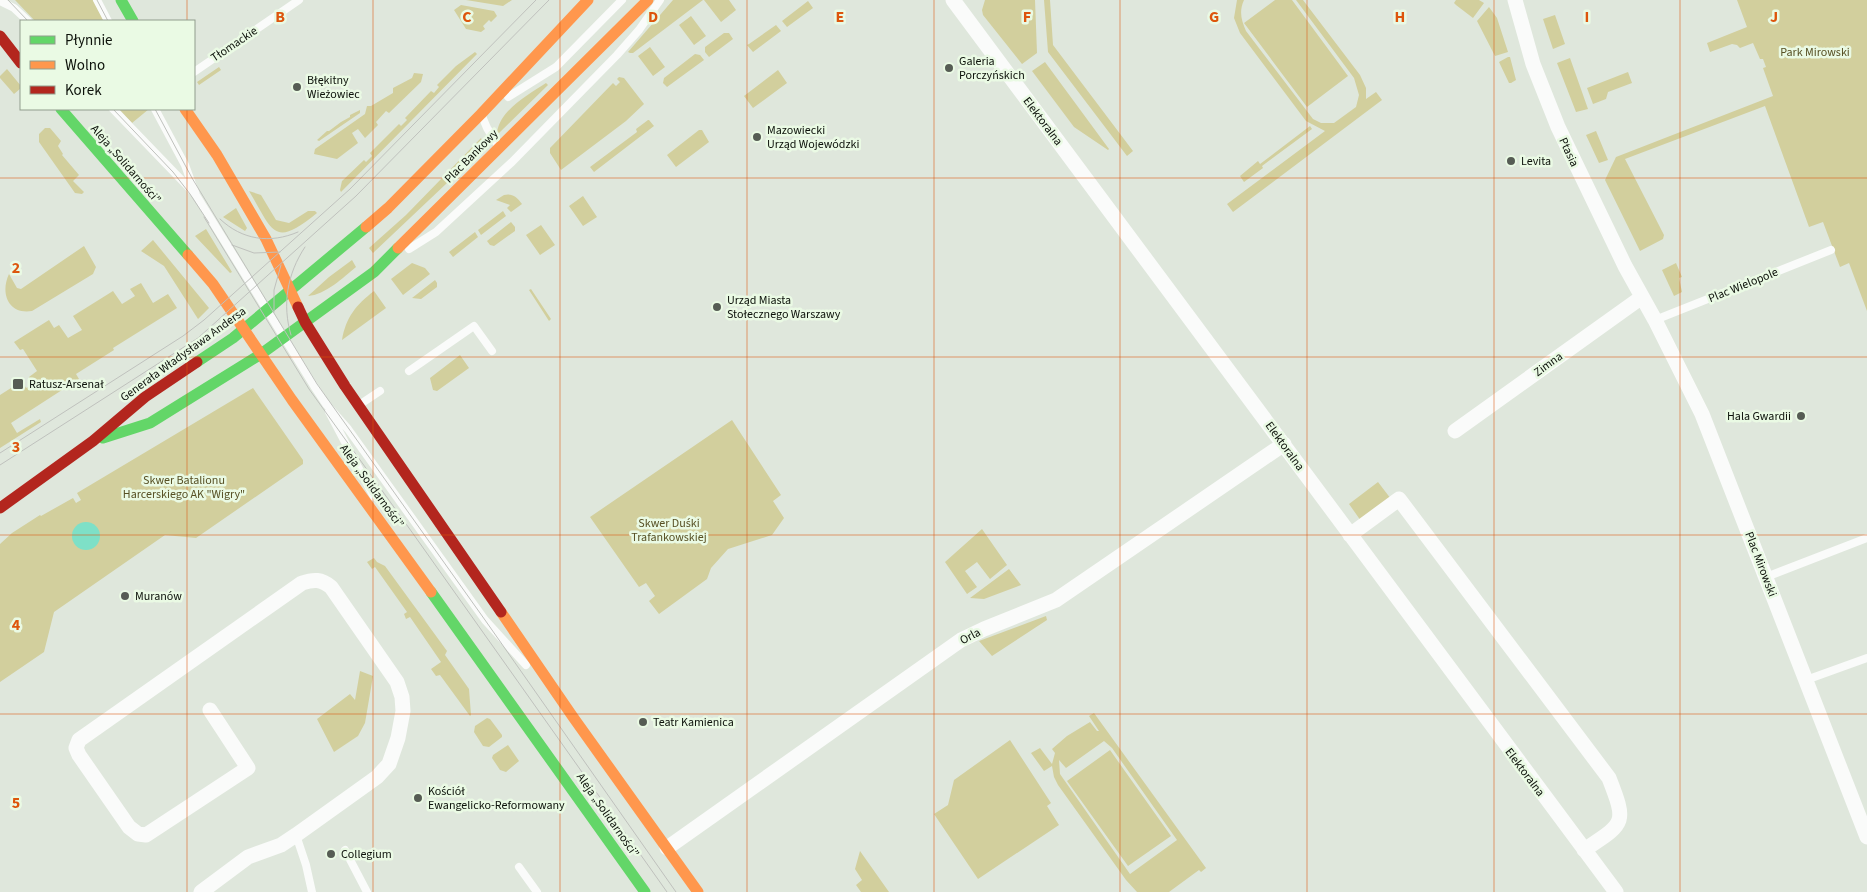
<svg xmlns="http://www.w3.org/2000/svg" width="1867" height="892" font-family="'Source Sans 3',sans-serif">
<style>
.green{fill:#d2cf9d;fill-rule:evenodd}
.water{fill:#7ee0c7}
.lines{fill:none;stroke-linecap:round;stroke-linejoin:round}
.lane{stroke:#fafbfa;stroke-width:8}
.street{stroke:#fafbfa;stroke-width:15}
.fast{stroke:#63d668;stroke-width:11}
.slow{stroke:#ff974d;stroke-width:11}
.jam{stroke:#b3261e;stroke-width:11}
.tram{stroke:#bfc1bd;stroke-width:1}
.grid{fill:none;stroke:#dd550c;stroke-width:1;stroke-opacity:0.55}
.poi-dot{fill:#565c54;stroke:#eafae4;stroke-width:2}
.labels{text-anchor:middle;stroke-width:5;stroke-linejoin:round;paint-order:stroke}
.street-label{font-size:12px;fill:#0c110a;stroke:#eafae4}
.park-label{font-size:12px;fill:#575024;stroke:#eafae4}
.poi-label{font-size:12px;fill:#0c110a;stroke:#eafae4;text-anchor:start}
.grid-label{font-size:16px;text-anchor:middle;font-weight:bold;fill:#dd550c;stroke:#eafae4;stroke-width:5;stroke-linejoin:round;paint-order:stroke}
</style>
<rect width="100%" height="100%" fill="#dfe7dc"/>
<path class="green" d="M15,0H93L104,21H35Z
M466,0H512L503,6Z
M673,0H703L633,53H630L628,52Z
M704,0H729L736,10L721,22Z
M985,0H1035L1037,53L1022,64L983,15L982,10Z
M1044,0H1050L1053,45L1133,151L1127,156L1048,52Z
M1237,0H1244C1239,11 1241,20 1246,31L1313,119L1321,123H1334L1356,107L1359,95L1354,78L1296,0H1303L1360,75L1366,88V99L1376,92L1382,100L1233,212L1227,204L1325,131L1306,121L1240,33L1234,18Z
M1275,0H1292L1348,76L1307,107L1244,23Z
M1456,0H1479L1484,3L1473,18L1456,5L1454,3Z
M1737,0H1867V311L1849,263L1840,267L1823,222L1809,227L1765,106L1625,159L1664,235L1663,239L1640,251L1605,180L1616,157L1773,96L1763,68L1766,67L1763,59H1760L1753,43L1740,48L1737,45L1732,44L1710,52L1707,43L1747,27Z
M808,1L813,8L787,27L782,21Z
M461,5L494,11L497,16L491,22L489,20L483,26L485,29L481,32L466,29L454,10Z
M1489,7L1497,18L1508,52L1495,56L1477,21Z
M1555,15L1565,44L1553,49L1543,19Z
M691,16L706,36L694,45L679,25Z
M776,25L781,31L753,52L747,45L749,44Z
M724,33H729L733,39L709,57L705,52V47Z
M650,47L665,67L653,76L638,56Z
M475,52L477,54L341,192L340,190L342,181L364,160L366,162L372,156L370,153L399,124L401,126L407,120L405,118L431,91L434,93L439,87L437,85L456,66Z
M695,54L700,55L704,60L667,87L663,83L664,78Z
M1508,57H1510L1516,80L1511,83H1509L1499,62Z
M1570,58L1588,109L1576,112L1557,63Z
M1045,62L1109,149L1108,150L1074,127L1032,71Z
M219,67L221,70L199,85L197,82Z
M7,69L21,86V88L14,94L0,78V76Z
M778,70L787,83L753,108L744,96Z
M1628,72L1632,83L1608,92L1606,99L1593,104L1587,88Z
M414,73L423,74L421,82L389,113L386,111L376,122L378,125L365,138L358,129L352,133L358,143L337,159L314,154L315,149L365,114L367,106H371L393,93V88L412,78Z
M619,77L624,78L644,104L626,121L561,170L550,153V148L613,83L616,86L620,82L617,79Z
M546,83L548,85L499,133L497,132C501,109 528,95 546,83Z
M119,109H149L132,123Z
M360,110V113L319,141L317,140L327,131H329L341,122L350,117V115Z
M648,120H649L654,126L594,172L590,167L637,132L636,129Z
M1310,126L1312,129L1262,166L1263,168L1244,182L1240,176L1258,161L1260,164Z
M45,128H50L61,141L58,146L63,154L62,155L79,175L73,181L84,192L82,194L75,193L39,142V134Z
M699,130H702L709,142L676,167L667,155Z
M1596,131L1608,160L1599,163L1586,135Z
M481,138L484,146V148L373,253L369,248L406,215Z
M249,191L261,195L276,220L289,223L308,211H315L317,213C273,249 273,231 249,191Z
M504,195C512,193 517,197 522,204L511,212L507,208L510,205L496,200Z
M583,196L597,217L583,226L569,206Z
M236,208L247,228L245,231L223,217Z
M503,211L506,216L481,235L478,230Z
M511,222L515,227V231L494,246L490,245L487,241Z
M541,225L555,245L540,255L526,235Z
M206,229L232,272L230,273L195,236Z
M475,232L478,237L453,257L449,252Z
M153,240L209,308L198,319L164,266L141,251Z
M84,246L96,267L93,274L32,311C8,315 0,293 9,274L17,288L21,289Z
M352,260L356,267C344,277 325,295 308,296L329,277Z
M412,263L425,268L430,274L403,295L391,279Z
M1676,263L1682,277L1679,278L1682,292L1674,296L1662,270Z
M435,280L437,283V287L421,299L412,298Z
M141,283L153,303L168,294L177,308L113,348L114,350L76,374L79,379L11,423L17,433L40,419L41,422L0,448V395L22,381L26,388L33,384L29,377L37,371L23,349L20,350L14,342L49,320L54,328L59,325L68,338L82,330L73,316L113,291L122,304L135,296L130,289Z
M531,289L551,319L549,321L529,290Z
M374,291L386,308L342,340C346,317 356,305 374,291Z
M460,355L469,368L437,391L433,390L430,378Z
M253,388L303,460V464L196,538L165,535L54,612L44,652L0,682V544L12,533L40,515L41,516L73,498L76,503L81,500L77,493Z
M732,420L781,495L773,501L784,518L772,535L728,549L711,568L707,579L659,614L649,601L655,596L646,583L639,587L590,517Z
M1378,482L1391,499L1361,521L1349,504Z
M982,529L1007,565L990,579L977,562L965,571L977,587L967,594L945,562Z
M374,558L377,562L385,566L447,651L445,655L469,689L471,715L470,716L440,675L436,676L431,669L441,662L410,617L406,619L404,614L407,612L375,567L372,569L367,562Z
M1009,569L1021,585L984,599L970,598Z
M1046,616L1047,620L992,656L979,641Z
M360,671L373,676L365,723L358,736L334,752L317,719L350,694L355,700Z
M1094,713L1206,868L1201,872L1199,870L1169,892H1137L1126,880L1058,785L1054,777L1052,766L1044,771L1031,753L1040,748L1052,764L1055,753L1052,749L1067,736L1090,722L1097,731H1099L1089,716ZM1104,741L1112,748L1177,840L1130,874L1060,774L1059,760L1066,768Z
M487,718L490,719L502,735V737L489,747L483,746L474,732L475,726Z
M1010,740L1051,803L1047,806L1059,825L978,879L934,814L948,805L954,780Z
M508,745L519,761L506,772L500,770L492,758L493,755Z
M1110,750L1171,836L1128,866L1067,781Z
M860,851L889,892H861L856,885L862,880L855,869Z"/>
<path class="water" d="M72 536a14 14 0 1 1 28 0a14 14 0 1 1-28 0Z"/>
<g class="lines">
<path class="lane" d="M97,0L108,21
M0,1L14,8L28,21
M194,72L299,0
M508,97L556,67L622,0
M113,109L195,194
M155,109L185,165L196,195L314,386L326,404L348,429L485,620L526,665
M482,116L487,128L499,147
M409,249L436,232L512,162L617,55L639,30L660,0
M1655,320L1831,250
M409,371L474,326L492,351
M359,405L380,391
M329,412L374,497
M1766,577L1867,538
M1806,680L1867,658
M296,835L306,865L312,892
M345,850L367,892
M519,867L537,892"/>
<path class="street" d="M953,0L1616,892
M1515,0L1533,64L1558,127L1625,266L1655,320L1702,414L1867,837
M1455,431L1642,297
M1350,535L1399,499L1609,778C1627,824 1625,823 1584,850
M667,848L961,640L984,629L1056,600L1284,444
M201,892L248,857L281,845L296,835L377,777L389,764L398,738L403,711L402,697L397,682L331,587C321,579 314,579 302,583L79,740L76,748L79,755L129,827L138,834L146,835L248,768L210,710"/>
<path class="fast" d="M121,0L133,21
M61,109L188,255
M197,362L233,338L366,227
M103,438L150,423L261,354L374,272L398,248
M431,592L645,892"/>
<path class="slow" d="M185,109L217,155L266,239L298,307
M366,227L388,208L481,114L588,0
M398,248L648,0
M188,255L213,284L292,400L431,592
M501,612L573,717L698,892"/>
<path class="jam" d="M0,36L21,63
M298,307L305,322L345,386L501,612
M0,508L93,441L145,397L197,362"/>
<path class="tram" d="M8,0L28,21
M97,0L108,21
M113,109L173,172L190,194L209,223
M155,109L192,178L317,384L485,620L676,892
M204,217L309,389L414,535L667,892
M220,219C242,240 270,244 298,232
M232,245L254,253L280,252
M274,312V290L281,265
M291,335C282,305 287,274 305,247
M0,453L183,336L204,320L350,189L536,0
M0,465L198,338L356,196L549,0"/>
</g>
<path class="grid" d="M187,0V21M373,0V892M560,0V892M747,0V892M934,0V892M1120,0V892M1307,0V892M1494,0V892M1680,0V892M187,109V892M0,178H1867M0,357H1867M0,535H1867M0,714H1867"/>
<g class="poi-dot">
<circle cx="949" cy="68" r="5"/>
<circle cx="297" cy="87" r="5"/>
<circle cx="757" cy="137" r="5"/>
<circle cx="1511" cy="161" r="5"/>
<circle cx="717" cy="307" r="5"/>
<rect x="12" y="378" width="12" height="12" rx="2.5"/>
<circle cx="1801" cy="416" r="5"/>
<circle cx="125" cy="596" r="5"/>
<circle cx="643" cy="722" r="5"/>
<circle cx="418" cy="798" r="5"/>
<circle cx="331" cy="854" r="5"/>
</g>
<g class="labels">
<g class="street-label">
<text transform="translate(234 44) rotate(-34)" y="4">Tłomackie</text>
<text transform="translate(1043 121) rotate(53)" y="4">Elektoralna</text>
<text transform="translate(1569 152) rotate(65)" y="4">Ptasia</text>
<text transform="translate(471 156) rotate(-45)" y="4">Plac Bankowy</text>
<text transform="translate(126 164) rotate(49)" y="4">Aleja „Solidarności”</text>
<text transform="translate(1743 285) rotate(-22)" y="4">Plac Wielopole</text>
<text transform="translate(183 354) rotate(-36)" y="4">Generała Władysława Andersa</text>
<text transform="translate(1548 364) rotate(-36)" y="4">Zimna</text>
<text transform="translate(1285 446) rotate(54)" y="4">Elektoralna</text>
<text transform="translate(372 486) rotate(54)" y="4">Aleja „Solidarności”</text>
<text transform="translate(1761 564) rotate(69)" y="4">Plac Mirowski</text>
<text transform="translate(970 636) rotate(-28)" y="4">Orla</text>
<text transform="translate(1525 772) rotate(53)" y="4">Elektoralna</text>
<text transform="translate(608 815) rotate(55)" y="4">Aleja „Solidarności”</text>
</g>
<g class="park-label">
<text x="1815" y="56">Park Mirowski</text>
<text x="184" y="484">Skwer Batalionu<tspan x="184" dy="14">Harcerskiego AK "Wigry"</tspan></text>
<text x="669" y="527">Skwer Duśki<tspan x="669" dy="14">Trafankowskiej</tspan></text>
</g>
<g class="poi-label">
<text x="959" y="65">Galeria<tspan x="959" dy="14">Porczyńskich</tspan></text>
<text x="307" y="84">Błękitny<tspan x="307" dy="14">Wieżowiec</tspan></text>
<text x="767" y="134">Mazowiecki<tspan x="767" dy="14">Urząd Wojewódzki</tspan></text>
<text x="1521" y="165">Levita</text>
<text x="727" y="304">Urząd Miasta<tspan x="727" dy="14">Stołecznego Warszawy</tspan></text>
<text x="29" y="388">Ratusz-Arsenał</text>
<text x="1791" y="420" text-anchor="end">Hala Gwardii</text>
<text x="135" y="600">Muranów</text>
<text x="653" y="726">Teatr Kamienica</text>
<text x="428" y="795">Kościół<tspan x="428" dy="14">Ewangelicko-Reformowany</tspan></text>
<text x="341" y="858">Collegium</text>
</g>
</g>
<g class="grid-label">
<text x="280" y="22">B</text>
<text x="467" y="22">C</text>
<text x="653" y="22">D</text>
<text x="840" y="22">E</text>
<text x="1027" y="22">F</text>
<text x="1214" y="22">G</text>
<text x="1400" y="22">H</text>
<text x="1587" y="22">I</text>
<text x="1774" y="22">J</text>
<text x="16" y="273">2</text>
<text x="16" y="452">3</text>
<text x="16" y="630">4</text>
<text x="16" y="808">5</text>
</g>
<rect x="20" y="20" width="175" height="90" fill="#eafae4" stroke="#919d8d"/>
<rect x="30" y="36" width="25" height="8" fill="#63d668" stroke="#919d8d"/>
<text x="65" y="45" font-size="15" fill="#0c110a">Płynnie</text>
<rect x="30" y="61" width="25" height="8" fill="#ff974d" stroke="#919d8d"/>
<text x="65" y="70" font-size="15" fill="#0c110a">Wolno</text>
<rect x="30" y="86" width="25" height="8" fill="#b3261e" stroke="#919d8d"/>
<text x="65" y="95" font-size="15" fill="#0c110a">Korek</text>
</svg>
